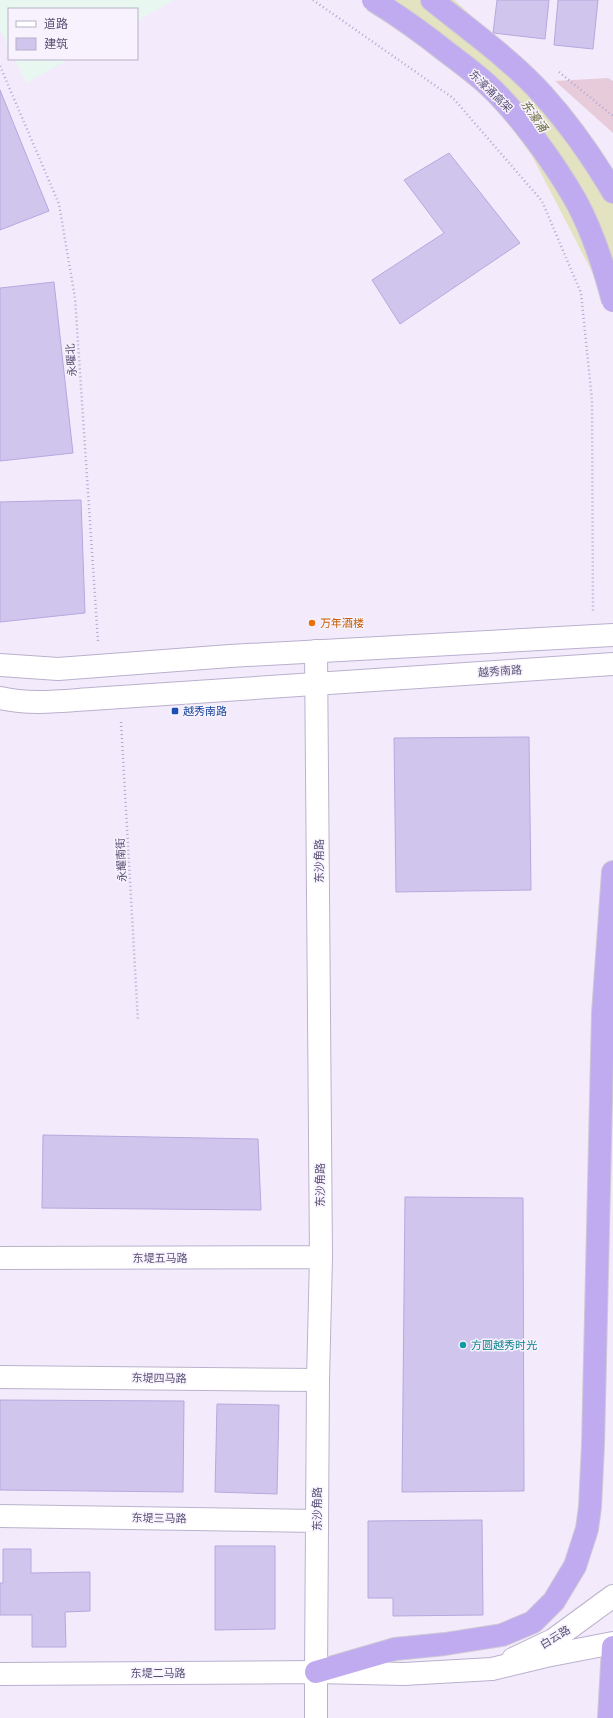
<svg xmlns="http://www.w3.org/2000/svg" width="613" height="1718" font-family="'Open Sans','Noto Sans SC',sans-serif">
<style>
.education{fill:#e8f7f0}
.green{fill:#e8cbda}
.lines{fill:none;stroke-linecap:round;stroke-linejoin:round}
.river{stroke:#e3e3c1;stroke-width:50}
.building{fill:#d0c6ed;stroke:#b5a8de}
.minor-casing{stroke:#bab2cc;stroke-width:24}
.tertiary-casing{stroke:#bab2cc;stroke-width:24}
.secondary-casing{stroke:#bab0ce;stroke-width:24}
.trunk-casing{stroke:#cdcad5;stroke-width:24}
.path{stroke:#b3a8d3;stroke-width:2.5;stroke-dasharray:1 3;stroke-linecap:butt}
.minor{stroke:#fff;stroke-width:22}
.tertiary{stroke:#fff;stroke-width:22}
.secondary{stroke:#fff;stroke-width:22}
.trunk{stroke:#c0aaf0;stroke-width:22}
.trunk-bridge-casing{stroke:#cdcad5;stroke-width:24;stroke-linecap:butt}
.trunk-bridge{stroke:#c0aaf0;stroke-width:22}
.food-dot{fill:#e8710a;stroke:#f7f2fd;stroke-width:1.5}
.transit-dot{fill:#1a4fb4;stroke:#f7f2fd;stroke-width:1.5}
.culture-dot{fill:#0f9aa8;stroke:#f7f2fd;stroke-width:1.5}
.labels{text-anchor:middle;stroke-width:3;stroke-linejoin:round;paint-order:stroke}
.street-label{font-size:11px;fill:#585074;stroke:#f7f2fd}
.food-label{font-size:11px;fill:#c56008;stroke:#f7f2fd;text-anchor:start}
.transit-label{font-size:11px;fill:#164399;stroke:#f7f2fd;text-anchor:start}
.culture-label{font-size:11px;fill:#0d838f;stroke:#f7f2fd;text-anchor:start}
.water-label{font-size:12px;font-style:italic;fill:#6e7041;stroke:#f7f2fd}
</style>
<rect width="100%" height="100%" fill="#f3ebfb"/>
<path class="education" d="M0,0H174L137,21V9H9V48L0,29Z
M15,59H69L26,83Z"/>
<path class="green" d="M608,78L613,81V133L555,81Z"/>
<g class="lines">
<path class="river" d="M418,0L516,92L553,142L613,258"/>
</g>
<path class="building" d="M497,0H549L545,39L493,33Z
M558,0H598L593,49L554,45Z
M0,90L49,211L0,230Z
M449,153L520,243L400,324L372,280L444,233L404,180Z
M54,282L73,453L0,461V288Z
M81,500L85,613L0,622V502Z
M529,737L531,890L396,892L394,738Z
M43,1135L258,1139L261,1210L42,1208Z
M405,1197L523,1198L524,1491L402,1492Z
M0,1400L184,1401L183,1492L0,1490Z
M217,1404L279,1405L277,1494L215,1492Z
M482,1520L483,1615L393,1616V1598H368V1521Z
M215,1546H275V1629L215,1630Z
M3,1549H31V1573L90,1572V1611L65,1612L66,1647H32V1615H0V1583H3Z"/>
<g class="lines">
<defs>
<path id="minor" d="M316,651L321,1257L318,1380L316,1672
M0,1258L321,1257
M0,1377L318,1380
M0,1516L317,1521"/>
<path id="tertiary" d="M513,1659L553,1640L613,1596
M316,1718V1672"/>
<path id="secondary" d="M0,665L58,669L230,656L613,635
M0,698C29,705 62,701 91,699L613,664
M0,1674L316,1672L404,1674L492,1669L546,1656L613,1643"/>
<path id="trunk" d="M432,0C468,29 513,61 543,95C570,125 593,158 613,192
M316,1672L395,1649L445,1644L502,1635L533,1622L554,1601L575,1566L587,1529L590,1507L593,1445L603,1013L613,872
M609,1718L613,1647"/>
</defs>
<use href="#minor" class="minor-casing"/>
<use href="#tertiary" class="tertiary-casing"/>
<use href="#secondary" class="secondary-casing"/>
<use href="#trunk" class="trunk-casing"/>
<path class="path" d="M313,0L453,98L542,201L581,293L592,400L593,612
M0,66L59,204L75,298L98,641
M559,72L613,116
M121,722L138,1021"/>
<use href="#minor" class="minor"/>
<use href="#tertiary" class="tertiary"/>
<use href="#secondary" class="secondary"/>
<use href="#trunk" class="trunk"/>
<defs>
<path id="trunk-bridge" d="M373,0C399,16 424,34 448,53C461,63 475,73 488,85C519,114 555,164 576,201C593,232 604,267 613,301"/>
</defs>
<use href="#trunk-bridge" class="trunk-bridge-casing"/>
<use href="#trunk-bridge" class="trunk-bridge"/>
</g>
<circle class="food-dot" cx="312" cy="623" r="4"/>
<rect class="transit-dot" x="171" y="707" width="8" height="8" rx="2"/>
<circle class="culture-dot" cx="463" cy="1345" r="4"/>
<g class="labels">
<g class="street-label">
<text transform="translate(491 91) rotate(44)" y="4">东濠涌高架</text>
<text transform="translate(71 360) rotate(-94)" y="4">永曜北</text>
<text transform="translate(500 671) rotate(-4)" y="4">越秀南路</text>
<text transform="translate(121 860) rotate(-93)" y="4">永耀南街</text>
<text transform="translate(319 861) rotate(-90)" y="4">东沙角路</text>
<text transform="translate(320 1185) rotate(-90)" y="4">东沙角路</text>
<text x="160" y="1262">东堤五马路</text>
<text transform="translate(159 1378) rotate(1)" y="4">东堤四马路</text>
<text transform="translate(317 1509) rotate(-90)" y="4">东沙角路</text>
<text transform="translate(159 1518) rotate(1)" y="4">东堤三马路</text>
<text transform="translate(555 1637) rotate(-31)" y="4">白云路</text>
<text x="158" y="1677">东堤二马路</text>
</g>
<g class="food-label">
<text x="320" y="627">万年酒楼</text>
</g>
<g class="transit-label">
<text x="183" y="715">越秀南路</text>
</g>
<g class="culture-label">
<text x="471" y="1349">方圆越秀时光</text>
</g>
<g class="water-label">
<text transform="translate(534 116) rotate(54)" y="4">东濠涌</text>
</g>
</g>
<rect x="8" y="8" width="130" height="52" fill="#f7f2fd" stroke="#b7b1c6"/>
<rect x="16" y="21" width="20" height="6" fill="#ffffff" stroke="#b7b1c6"/>
<text x="44" y="28" font-size="12" fill="#585074">道路</text>
<rect x="16" y="38" width="20" height="12" fill="#d0c6ed" stroke="#b7b1c6"/>
<text x="44" y="48" font-size="12" fill="#585074">建筑</text>
</svg>
